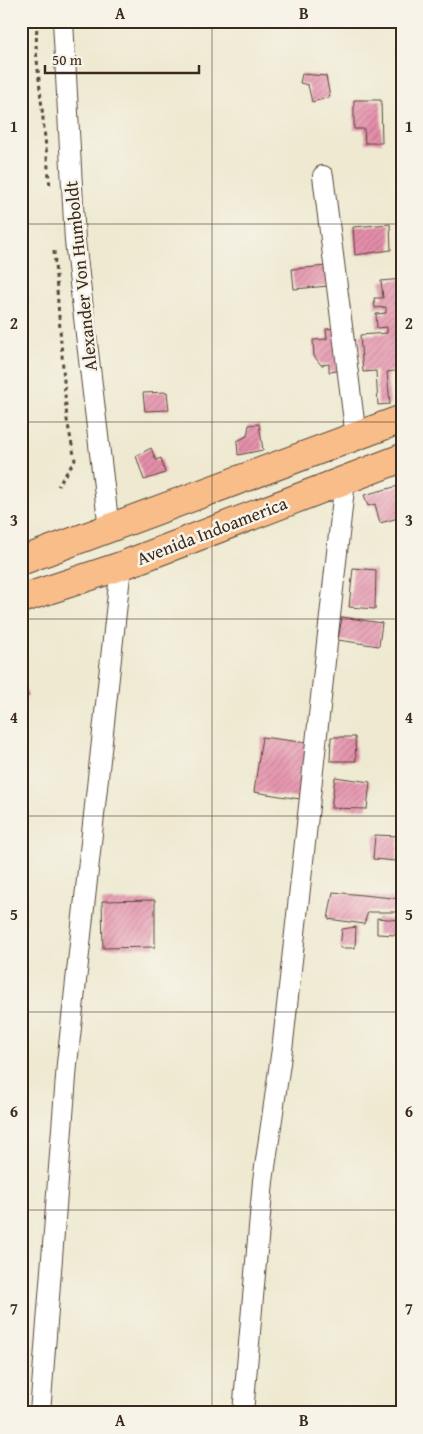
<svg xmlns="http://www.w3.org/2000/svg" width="423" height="1434" font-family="'Gentium Book Plus',serif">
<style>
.building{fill:url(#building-hatch)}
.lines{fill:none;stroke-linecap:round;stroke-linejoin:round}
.minor-casing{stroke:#564739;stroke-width:22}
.primary-casing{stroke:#564739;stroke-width:30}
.path{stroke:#564739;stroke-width:3;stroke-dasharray:4 4;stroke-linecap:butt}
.minor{stroke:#fff;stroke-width:20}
.primary{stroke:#f8bd89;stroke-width:28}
.grid{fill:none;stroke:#3b2a1e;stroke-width:1;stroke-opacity:0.55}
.labels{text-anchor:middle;stroke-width:5;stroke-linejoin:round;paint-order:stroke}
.street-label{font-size:18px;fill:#3b2a1e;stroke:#f7f3e8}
.neatline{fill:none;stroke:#3b2a1e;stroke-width:2}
.grid-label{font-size:16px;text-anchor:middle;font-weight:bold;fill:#3b2a1e}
</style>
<defs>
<pattern id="building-hatch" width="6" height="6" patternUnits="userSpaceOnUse" patternTransform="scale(1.25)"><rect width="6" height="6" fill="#e58fab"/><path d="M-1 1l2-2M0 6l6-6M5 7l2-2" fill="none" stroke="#bb758b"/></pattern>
</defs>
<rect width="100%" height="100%" fill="#f7f3e8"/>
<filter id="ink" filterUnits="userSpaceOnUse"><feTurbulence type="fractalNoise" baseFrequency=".02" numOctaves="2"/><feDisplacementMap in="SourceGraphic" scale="10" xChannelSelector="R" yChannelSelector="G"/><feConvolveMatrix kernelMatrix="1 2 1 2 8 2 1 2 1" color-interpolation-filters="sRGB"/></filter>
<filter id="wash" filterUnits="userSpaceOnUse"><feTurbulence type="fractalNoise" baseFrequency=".0096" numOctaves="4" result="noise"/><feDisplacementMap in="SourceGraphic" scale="20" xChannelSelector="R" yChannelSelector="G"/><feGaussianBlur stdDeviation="1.12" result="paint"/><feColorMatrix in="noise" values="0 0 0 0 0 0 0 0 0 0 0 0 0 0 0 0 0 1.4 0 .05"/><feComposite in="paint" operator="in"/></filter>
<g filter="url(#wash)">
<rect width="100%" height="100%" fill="#eee9d0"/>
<g id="blocks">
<path class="building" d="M302,74L326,76L330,97L312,102L308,85L300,83Z
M354,100H381L382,143H365L364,129H354Z
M390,224L391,250L355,255L353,227Z
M327,266L329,286L294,289L292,269Z
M402,279V370L387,372L390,404L378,405L376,371L363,372L360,335L387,333V327L377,328L376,314L386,313V307L375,308L374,298H383L381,281Z
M335,328L338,371L329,372V364L321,365L314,356L313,340L327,339L326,329Z
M167,392L169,410L145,411L143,393Z
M259,424L263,450L238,455L237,441L247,436L249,425Z
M151,448L156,460L161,458L165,473L144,480L136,456Z
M402,485L400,508L402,517L380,523L375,504L368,506L364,495Z
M353,568L376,570L375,609L349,607Z
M342,617L382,623L379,646L338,640Z
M21,675L28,696L21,698Z
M262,737L308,743L300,799L254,792Z
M331,737H355L356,761H330Z
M335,777L370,782L367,809L331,808Z
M375,835L399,836L396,861L373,859Z
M21,875H24L27,900L21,901Z
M333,892L402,899L401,912H368L364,924L328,919Z
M155,900V947L103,948L102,901Z
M23,901L25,921H21V902Z
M377,918L398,920L396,935L377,934Z
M356,927L355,948H340L342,929Z
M21,1243H25L24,1264H21Z"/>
</g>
</g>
<g filter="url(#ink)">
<use href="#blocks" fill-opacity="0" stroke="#564739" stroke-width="1"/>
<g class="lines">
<defs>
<path id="minor" d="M63,21L75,241L109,529
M323,176L356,437
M40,1413L67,1064L121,566
M243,1413L263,1181L283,1042L345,480"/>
<path id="primary" d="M21,561L402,419
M21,599L121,566L402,458"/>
</defs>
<use href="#minor" class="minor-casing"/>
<use href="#primary" class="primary-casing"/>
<path class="path" d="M37,21L36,50L50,187
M54,251L67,420L75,460L58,486"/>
<use href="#minor" class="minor"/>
<use href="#primary" class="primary"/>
</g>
</g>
<path class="grid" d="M212,21V1413M21,224H402M21,422H402M21,619H402M21,816H402M21,1012H402M21,1210H402"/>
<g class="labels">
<g class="street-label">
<text transform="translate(81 276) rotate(-96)" y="6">Alexander Von Humboldt</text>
<text transform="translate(212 531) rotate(-21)" y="6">Avenida Indoamerica</text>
</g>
</g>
<rect width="423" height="1434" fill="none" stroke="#f7f3e8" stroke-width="55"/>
<path d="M45 65v8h154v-8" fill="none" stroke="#3b2a1e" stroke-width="2.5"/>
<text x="52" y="65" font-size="15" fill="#3b2a1e" stroke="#f7f3e8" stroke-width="4" paint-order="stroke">50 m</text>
<rect x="28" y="28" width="368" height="1378" class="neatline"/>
<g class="grid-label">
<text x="120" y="19">A</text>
<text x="304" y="19">B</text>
<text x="14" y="132">1</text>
<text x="409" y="132">1</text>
<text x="14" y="329">2</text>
<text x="409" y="329">2</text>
<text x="14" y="526">3</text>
<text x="409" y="526">3</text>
<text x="14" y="723">4</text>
<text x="409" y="723">4</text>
<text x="14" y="920">5</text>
<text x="409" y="920">5</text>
<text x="14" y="1117">6</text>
<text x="409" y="1117">6</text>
<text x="14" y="1314">7</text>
<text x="409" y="1314">7</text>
<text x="120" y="1426">A</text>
<text x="304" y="1426">B</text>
</g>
</svg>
